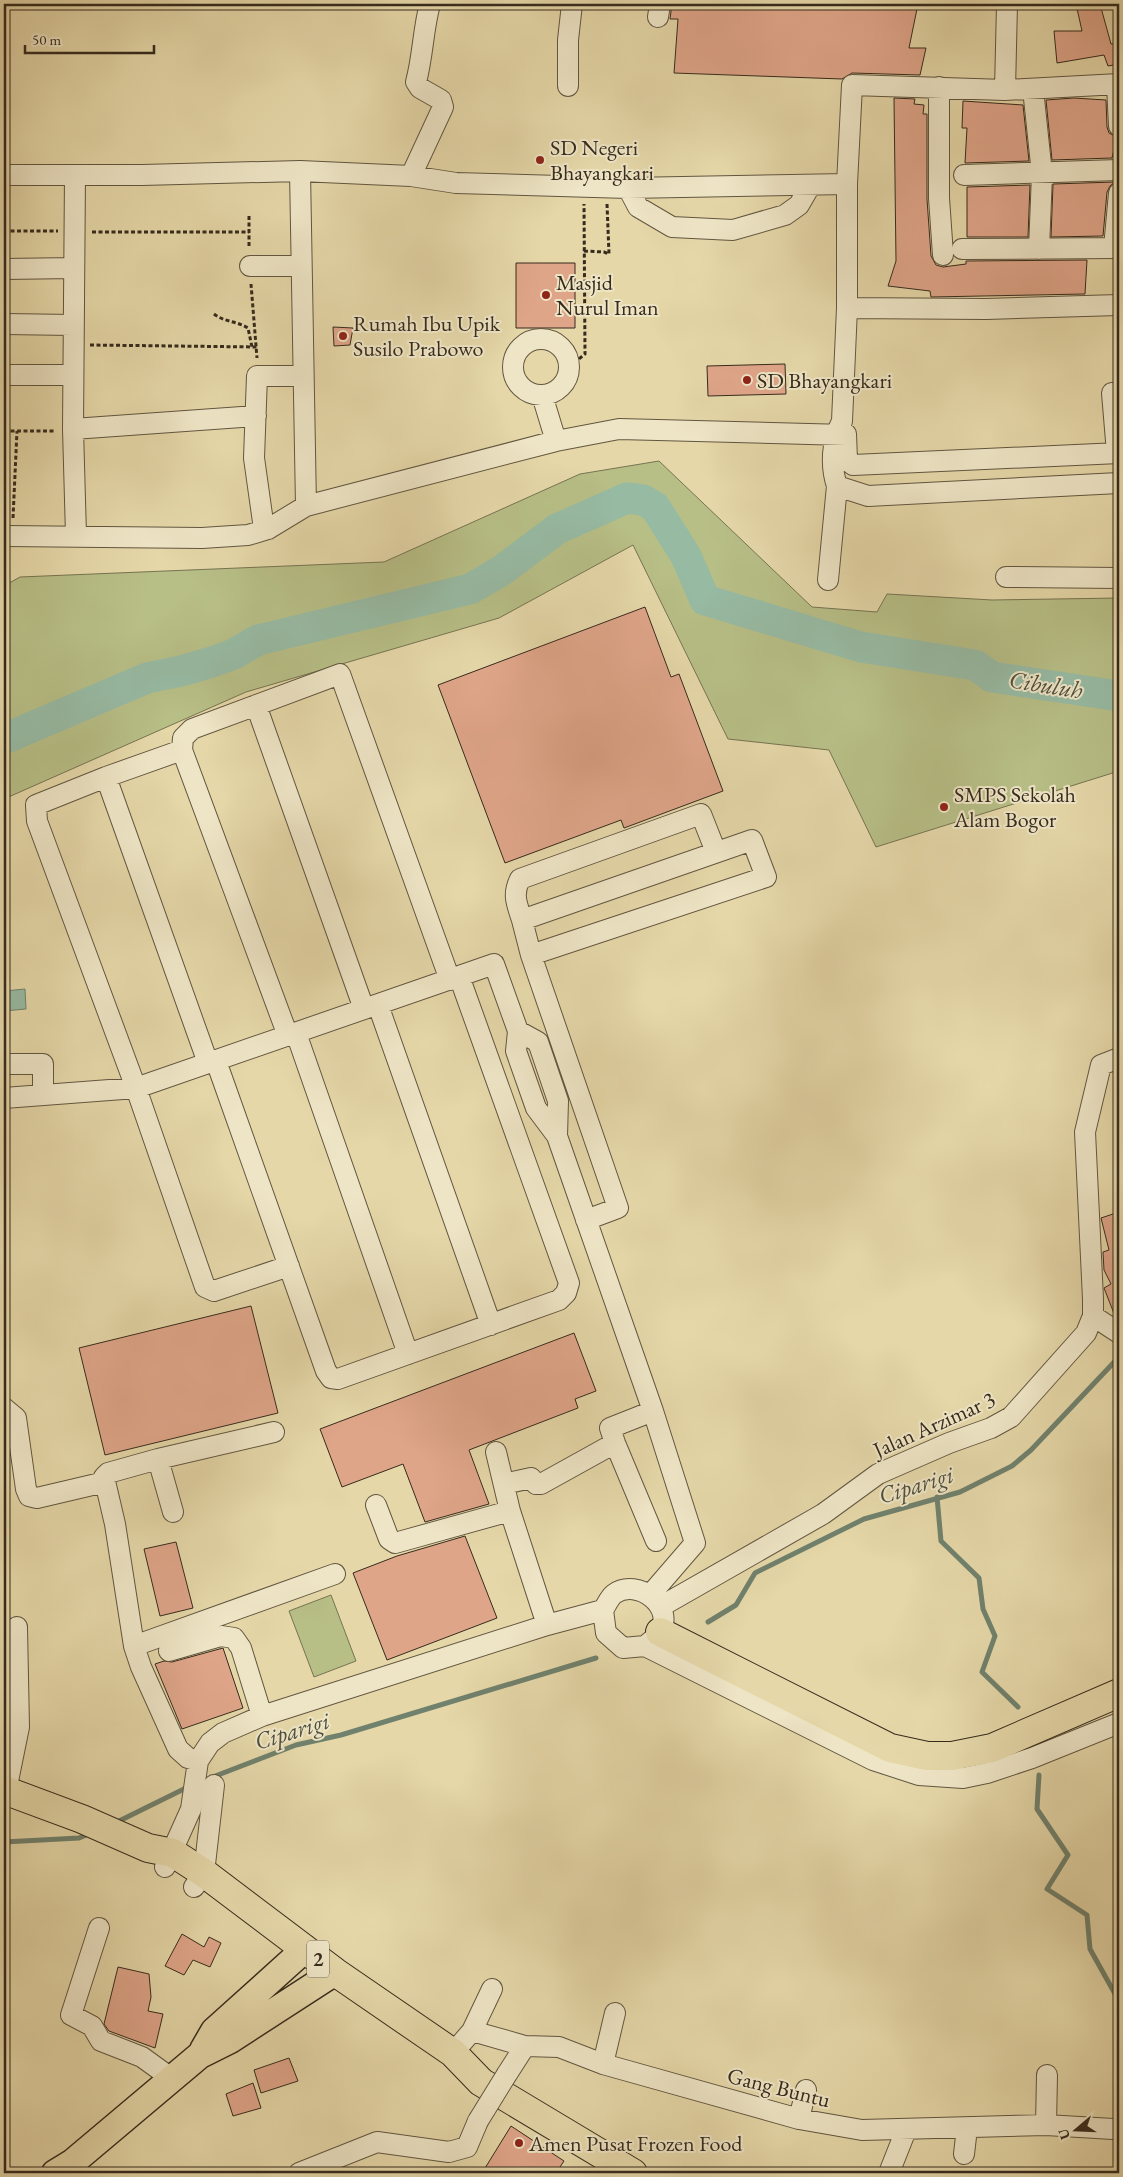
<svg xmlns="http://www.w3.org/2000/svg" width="1123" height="2177" font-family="'EB Garamond',serif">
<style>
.green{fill:#b7be86;stroke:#767452}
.water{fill:#97baa3;stroke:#70816d}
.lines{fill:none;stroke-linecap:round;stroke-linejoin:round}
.stream{stroke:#70816d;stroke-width:5}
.river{stroke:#97baa3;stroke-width:31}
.building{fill:#dfa589;stroke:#362b1d}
.minor-casing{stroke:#625640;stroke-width:22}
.major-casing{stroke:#362b1d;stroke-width:29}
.highway-casing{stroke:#362b1d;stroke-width:30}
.path{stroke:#362b1d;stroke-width:3;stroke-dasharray:4 2.5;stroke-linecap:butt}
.minor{stroke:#eee5c6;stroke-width:20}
.major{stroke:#e5d7a8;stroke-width:26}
.highway{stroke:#e5d7a8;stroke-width:28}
.minor-bridge-casing{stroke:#625640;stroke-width:22;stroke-linecap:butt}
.minor-bridge{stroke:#eee5c6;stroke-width:20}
.poi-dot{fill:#8f2418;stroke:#eee5c6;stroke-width:2}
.labels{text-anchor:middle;stroke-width:4;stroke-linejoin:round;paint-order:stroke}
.shield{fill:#eee5c6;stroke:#6d6350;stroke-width:1}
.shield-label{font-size:21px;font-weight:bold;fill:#362b1d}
.poi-label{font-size:22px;fill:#362b1d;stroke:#eee5c6;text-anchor:start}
.street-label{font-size:22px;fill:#362b1d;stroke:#eee5c6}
.water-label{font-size:24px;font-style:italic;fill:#4e4f3e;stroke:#eee5c6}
</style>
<rect width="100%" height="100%" fill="#e5d7a8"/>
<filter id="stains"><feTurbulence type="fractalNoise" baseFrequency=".004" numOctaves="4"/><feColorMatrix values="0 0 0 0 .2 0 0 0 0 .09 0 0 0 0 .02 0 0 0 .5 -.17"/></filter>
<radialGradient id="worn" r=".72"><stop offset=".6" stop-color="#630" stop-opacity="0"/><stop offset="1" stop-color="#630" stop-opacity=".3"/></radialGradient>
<path class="green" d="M659,461L812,607L877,612L887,594L992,600L1119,598V771L876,847L829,750L728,739L633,545L499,618L246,692L4,799V586L20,577L384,562L580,474Z
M331,1595L356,1661L314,1677L289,1611Z"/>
<path class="water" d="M25,989L26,1009L4,1011V991Z"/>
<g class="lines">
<path class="stream" d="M937,1497L941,1541L979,1578L983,1609L995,1636L982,1672L1018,1707
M708,1622L736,1605L755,1573L864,1519L960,1492L1012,1466L1031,1450L1119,1357
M1039,1775L1037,1809L1068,1855L1047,1889L1087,1915L1090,1949L1119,2001
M210,1778L296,1745L341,1735L596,1658
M115,1823L188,1787
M4,1842L79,1838L91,1833"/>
<path class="river" d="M4,739L147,678L181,671L212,662L234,654L258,640L470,589L501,571L557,529L627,498L643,500L655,507L686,556L705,600L861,647L975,665L992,677L1119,696"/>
</g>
<path class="building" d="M672,4H918L909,48H926L920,75L852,73L842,79L674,73L678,19H670Z
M1076,4H1100L1111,44L1119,43V64L1108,66L1104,55L1057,63L1054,31H1082Z
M894,98L915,99L914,104L924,105L923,114H927V199L931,256L936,265L943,267L966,264V261L1087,260L1085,294L931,297L930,291L888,286L896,261Z
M1074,98L1106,100L1107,127L1109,133L1117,137L1112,158L1052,160L1046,100Z
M963,101L1023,105L1029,161L965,163L967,128H962Z
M1115,182L1110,186L1107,192L1103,236L1051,237L1053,184Z
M1030,185L1028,237H967V187Z
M516,263H575V328H516Z
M333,327L353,328L350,345L334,346Z
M785,364L786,394L708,396L707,366Z
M645,607L671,677L679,674L723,791L624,828L621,820L505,863L438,685Z
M1119,1212V1319L1115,1316L1104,1288L1111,1284L1104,1270L1103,1252L1109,1250L1101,1218Z
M251,1306L278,1413L105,1455L79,1348Z
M574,1333L596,1391L575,1399L578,1408L469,1450L489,1504L425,1522L403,1464L342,1487L320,1429Z
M465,1536L497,1618L387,1660L353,1573L397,1556Z
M176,1542L193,1608L160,1616L144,1549Z
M223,1648L243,1708L182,1729L155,1664L164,1661L172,1662Z
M182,1934L204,1947L209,1937L221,1943L210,1967L193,1960L184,1975L165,1966Z
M118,1967L149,1974L151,1997L148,2011L163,2014L155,2048L109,2031L104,2024Z
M289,2058L298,2081L261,2093L254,2070Z
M253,2083L261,2108L233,2116L226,2094Z
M511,2126L564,2161L556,2173H482Z"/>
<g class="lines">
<defs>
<path id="minor" d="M658,17L660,4
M1119,84L1005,90L852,85L847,184V308L842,421C832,441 830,465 837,486L868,496L1119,483
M1117,85L1119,126
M568,86V40L572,4
M939,87V198L943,255
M1033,89L1042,174L1039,249
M1005,90L1007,4
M300,171L306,506
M4,175H142L300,171L411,176L456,183L628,188L847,184
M75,175L73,429L76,535
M964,175L1119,170
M411,176L443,107L441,100L420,88L416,82C423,56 423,29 430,4
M628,188L638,207L672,227L733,230L785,215L799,205L810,186
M1114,248L1119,193
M962,249L1119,248
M250,266H301
M4,269L74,268
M847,308L986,309L1119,305
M4,324L73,325
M513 367a28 28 0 1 1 56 0a28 28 0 1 1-56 0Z
M4,375H73
M1112,393L1117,453
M542,395L556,441
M73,429L256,416
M846,434L847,460L853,465L1119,453
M268,529L263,522L254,458L257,376H303
M4,536L202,538L248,535L268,529L306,506L556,441L619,429L846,435
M1006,577L1119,578
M828,580L837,486
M256,705L364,1009
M182,750L288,1036
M106,777L208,1063
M522,920C517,904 512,895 520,879L701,814L716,852
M531,955L766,877L752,840L522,920L531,955L618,1208L586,1220
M378,1005L491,1325
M518,1031L538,1042L558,1101L557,1136
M296,1033L408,1354
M216,1061L326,1371L331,1378L338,1379L559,1300L566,1293L569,1283L459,976
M4,1064H43V1095
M4,1098L136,1088L494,964L518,1031L516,1051L536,1108L557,1136L653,1411L695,1543L651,1594
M289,1266L214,1291L205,1287L136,1088L37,821L36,805L106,777L182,750L183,738L192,729L340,674L450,980
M1093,1316L1119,1333
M4,1408L16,1418L26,1489L29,1496L37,1498L105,1482
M615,1443L656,1541
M496,1452L510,1511L547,1625
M158,1459L173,1512
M504,1484L531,1478L536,1484H541L615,1443L610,1428L653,1411
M376,1505L389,1539L395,1543L510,1511
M660,1607L823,1514L878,1474L949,1443L991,1428L1011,1417L1086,1333L1093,1316V1299L1085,1132L1101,1065L1119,1058
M134,1646L335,1574
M645,1646L873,1760L919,1775L963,1778L987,1773L1032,1758L1119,1723
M169,1651L221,1636L234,1638L241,1648L262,1716
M198,1761L188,1758L178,1749L141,1667L134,1646L115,1524L104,1477L108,1473L158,1459L274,1432
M6,1791L19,1727L17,1627
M165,1867L191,1809L198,1761L210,1743L223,1733L262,1716L547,1625L603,1610C606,1606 609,1598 614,1594C637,1577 677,1607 659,1633C656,1638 650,1642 645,1646L623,1648L606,1633L603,1610
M194,1887L204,1873L214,1785
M99,1928L71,2015L92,2026L101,2041L142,2057L171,2078
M472,2031L492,1989
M453,2053L472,2031L525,2046L559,2047L603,2064L799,2119L862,2130L1046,2125L1113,2129
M603,2064L615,2013
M507,2074L525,2046
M799,2119L806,2090
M1046,2125L1047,2075
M964,2154L967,2128
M299,2173L377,2142L449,2152L467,2147L478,2121
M889,2173L906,2130"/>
<path id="major" d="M203,2050L214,2031L305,1949
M55,2173L73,2162L200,2055L230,2040L335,1972"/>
<path id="highway" d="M660,1632L890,1748L927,1756H952L992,1748L1119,1693
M4,1790L82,1819L148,1848L173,1853L204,1873L335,1972L453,2053L481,2082L633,2173"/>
</defs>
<use href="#minor" class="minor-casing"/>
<use href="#major" class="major-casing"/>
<use href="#highway" class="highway-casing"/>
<path class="path" d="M249,216V248
M4,231H58
M92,232H249
M584,251L604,252L609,254L607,204
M251,284L257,358
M214,314C224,322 237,321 248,328L252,347
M90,345L257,347
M569,367L585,354L584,204
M4,431H56
M13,518L17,431"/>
<use href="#minor" class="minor"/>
<use href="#major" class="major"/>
<use href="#highway" class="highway"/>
<defs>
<path id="minor-bridge" d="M478,2121L507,2074"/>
</defs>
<use href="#minor-bridge" class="minor-bridge-casing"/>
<use href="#minor-bridge" class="minor-bridge"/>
</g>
<g class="poi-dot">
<circle cx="540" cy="160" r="5"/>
<circle cx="546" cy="295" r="5"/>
<circle cx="343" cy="336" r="5"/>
<circle cx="747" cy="380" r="5"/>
<circle cx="944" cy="807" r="5"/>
<circle cx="519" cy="2143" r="5"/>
</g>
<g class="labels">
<rect class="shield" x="307" y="1940.5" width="22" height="37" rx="4"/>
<g class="shield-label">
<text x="318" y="1966">2</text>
</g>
<g class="poi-label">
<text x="550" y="155">SD Negeri<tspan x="550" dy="25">Bhayangkari</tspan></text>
<text x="556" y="290">Masjid<tspan x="556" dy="25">Nurul Iman</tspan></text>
<text x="353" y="331">Rumah Ibu Upik<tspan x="353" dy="25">Susilo Prabowo</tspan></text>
<text x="757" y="388">SD Bhayangkari</text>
<text x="954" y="802">SMPS Sekolah<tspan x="954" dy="25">Alam Bogor</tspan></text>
<text x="529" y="2151">Amen Pusat Frozen Food</text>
</g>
<g class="street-label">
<text transform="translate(934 1424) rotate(-24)" y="8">Jalan Arzimar 3</text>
<text transform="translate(779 2087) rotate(14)" y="8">Gang Buntu</text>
</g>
<g class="water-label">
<text transform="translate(1046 685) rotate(9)" y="8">Cibuluh</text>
<text transform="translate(916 1485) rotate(-17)" y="8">Ciparigi</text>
<text transform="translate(292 1731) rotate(-17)" y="8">Ciparigi</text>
</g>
</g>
<rect width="1123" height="2177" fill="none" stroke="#e5d7a8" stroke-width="20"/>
<rect x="5" y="5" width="1113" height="2167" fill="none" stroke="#362b1d" stroke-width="2.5"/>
<rect x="10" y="10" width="1103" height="2157" fill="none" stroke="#362b1d"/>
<g transform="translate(1076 2130) rotate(251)" stroke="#eee5c6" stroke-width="4" paint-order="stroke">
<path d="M0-4L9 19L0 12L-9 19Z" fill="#362b1d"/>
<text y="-8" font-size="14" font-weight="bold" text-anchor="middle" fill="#362b1d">U</text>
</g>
<path d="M25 45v8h129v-8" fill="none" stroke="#362b1d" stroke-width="2.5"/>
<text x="32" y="45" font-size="15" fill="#362b1d" stroke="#eee5c6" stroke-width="4" paint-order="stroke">50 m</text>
<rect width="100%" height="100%" filter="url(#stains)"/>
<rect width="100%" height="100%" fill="url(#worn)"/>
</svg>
